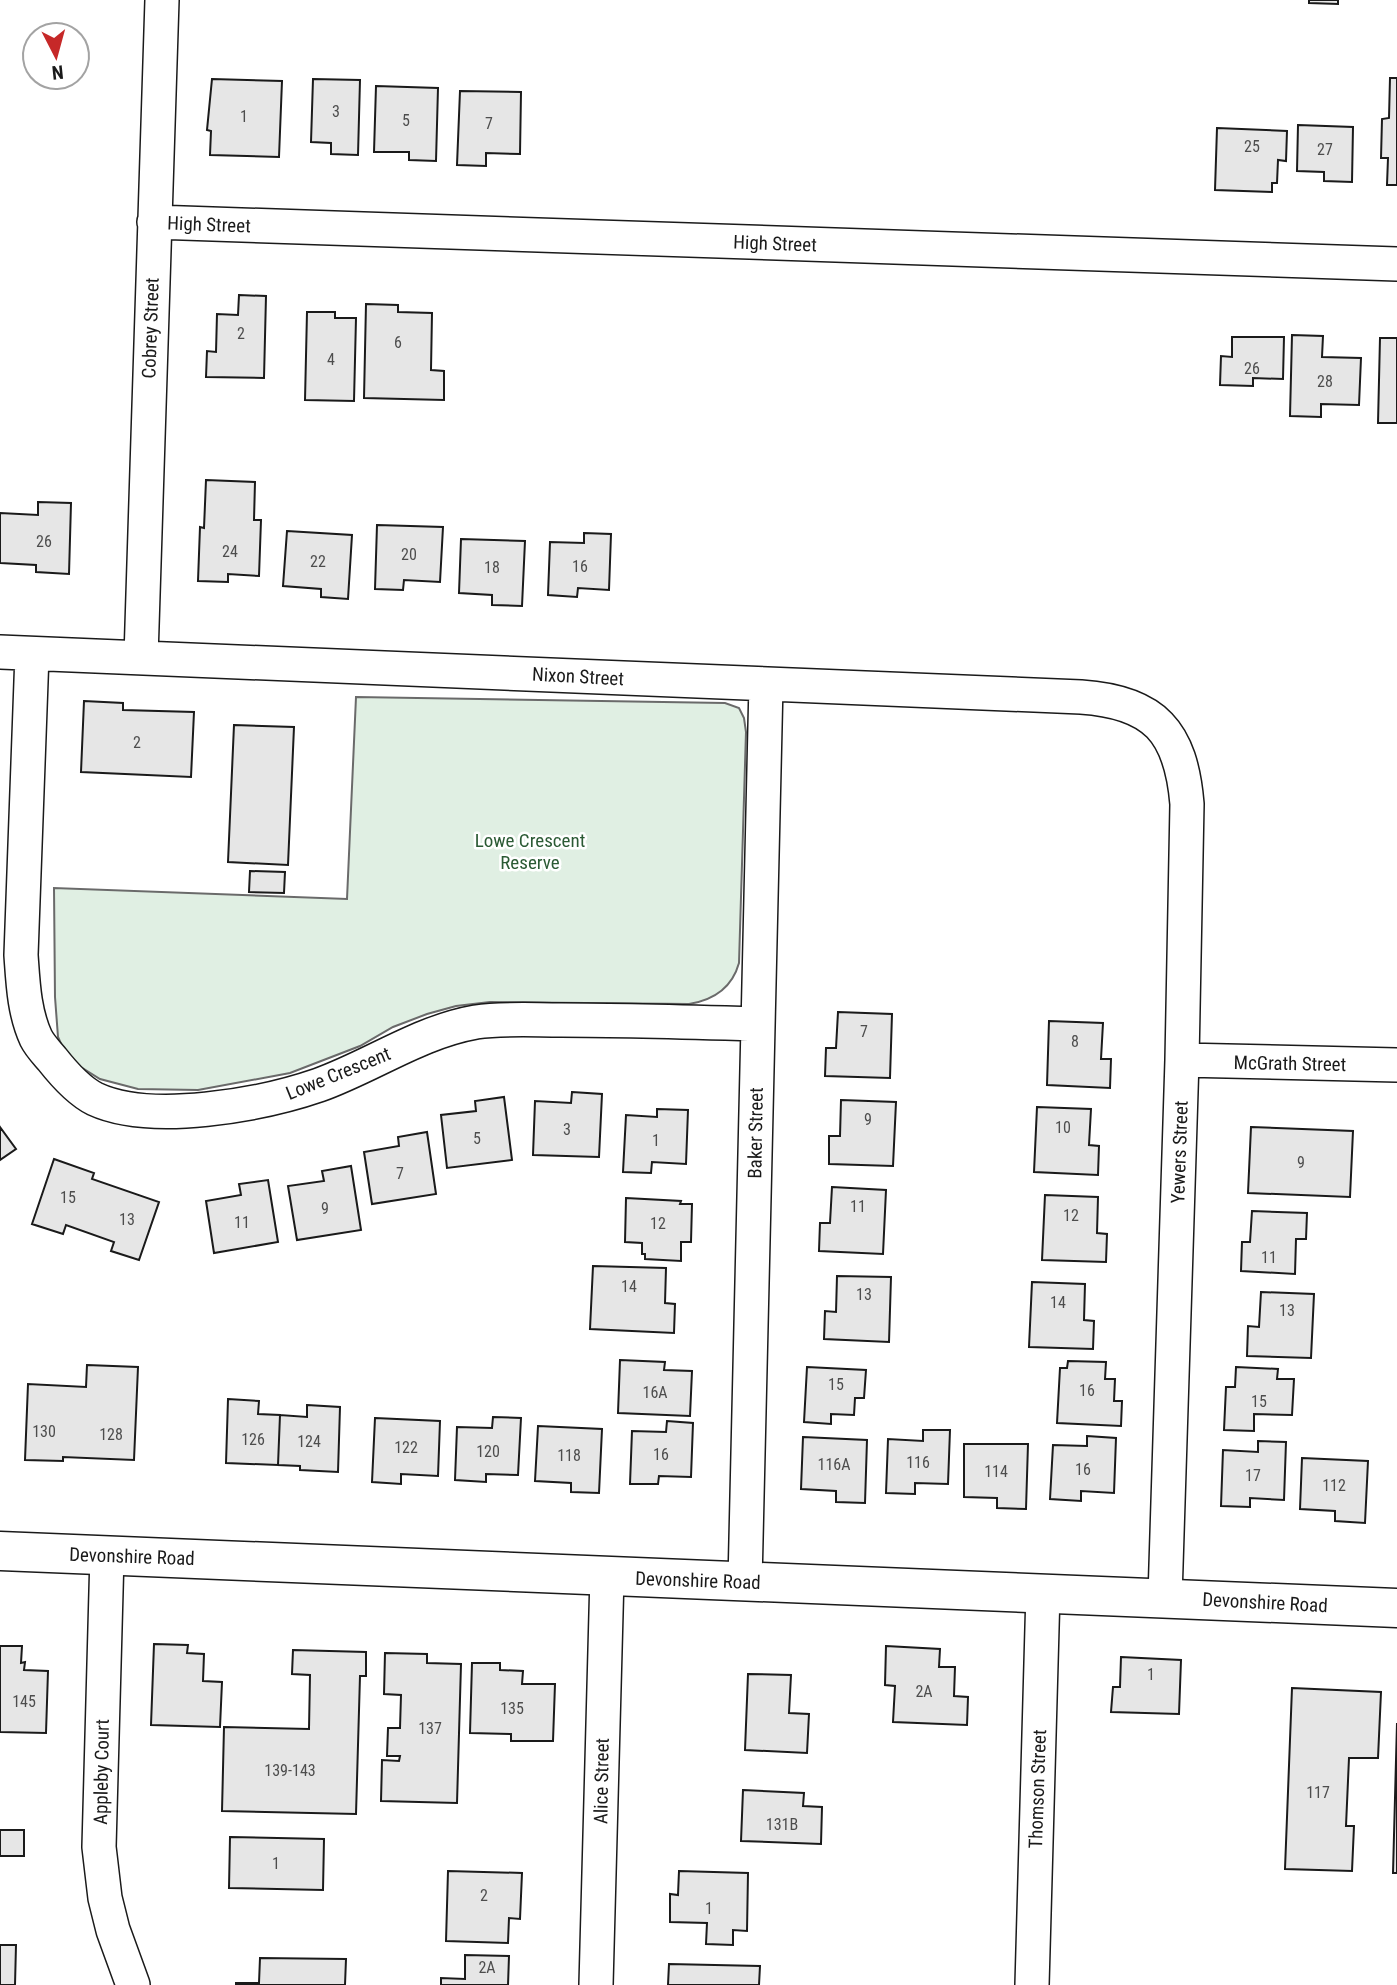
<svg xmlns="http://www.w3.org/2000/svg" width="1397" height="1985" font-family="'Roboto Condensed',sans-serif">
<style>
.green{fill:#e0efe3;stroke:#6a6a6a;stroke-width:2}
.building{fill:#e6e6e6;stroke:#1a1a1a;stroke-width:2}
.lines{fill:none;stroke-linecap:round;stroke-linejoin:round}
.street-casing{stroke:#1a1a1a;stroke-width:36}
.secondary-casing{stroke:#1a1a1a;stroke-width:41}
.street{stroke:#fff;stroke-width:33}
.secondary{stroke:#fff;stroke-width:38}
.labels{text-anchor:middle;stroke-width:5;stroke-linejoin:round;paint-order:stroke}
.number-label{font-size:16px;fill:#4d4d4d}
.street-label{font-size:19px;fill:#1a1a1a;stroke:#fff}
.park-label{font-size:19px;fill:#2b5a34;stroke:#fff}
</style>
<rect width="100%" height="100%" fill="#fff"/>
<path class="green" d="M356,697L725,703L739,708L744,718L746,732L739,963C732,988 714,1000 689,1004L490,1002L456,1006L427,1014L393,1027L360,1046L290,1073L198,1090L138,1089L100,1079L68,1059L58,1037L55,997L54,888L347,899Z"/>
<path class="building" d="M1309,0H1338V4L1309,3Z
M1390,78H1397V185H1387L1388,158H1381L1382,119L1389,118Z
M212,79L282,81L279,157L210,155L211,131L207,130Z
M313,79L360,80L358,155L331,154V143L311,142Z
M376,86L438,88L436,161L409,160V152H374Z
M460,91L521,92L520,154L486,153V166L457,165Z
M1298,125L1353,127L1352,182L1324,181V172L1297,171Z
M1217,128L1287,131L1286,161L1278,160L1277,183H1272V192L1215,190Z
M239,295L266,296L264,378L206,377L207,351L216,352L217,314L238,315Z
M366,304L398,305V312L432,313L431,370L444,371V400L364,398Z
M307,312H335V318H356L354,401L305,400Z
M1292,335L1323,336L1322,357L1361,358L1359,405L1321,404V417L1290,416Z
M1232,337H1284L1283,379L1253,378V386L1220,385L1221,356L1232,357Z
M1380,338H1397V423H1378Z
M206,480L255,482L254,520H261L259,576L228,574V582L198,581L200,527L204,528Z
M38,502L71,503L69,574L36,572V565L0,563V513L38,515Z
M377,525L443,527L440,582L404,580L403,590L375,589Z
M287,531L352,535L348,599L321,597V589L283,586Z
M584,533L611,534L609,590L578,588L577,597L548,595L550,542L584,543Z
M461,539L525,541L522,606L492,605V595L459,593Z
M84,701L123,703V710L194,712L191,777L81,772Z
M234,725L294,727L288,865L228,862Z
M250,871L285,872L284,893L249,892Z
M838,1012L892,1014L890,1078L825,1076L826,1048H836Z
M1049,1021L1103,1023L1101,1059H1111L1110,1088L1047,1085Z
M572,1092L602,1094L599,1157L533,1155L535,1101L571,1103Z
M504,1097L512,1160L447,1168L441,1115L476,1111L475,1101Z
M841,1100L896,1102L893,1166L829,1164V1136H840Z
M1037,1107L1091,1109L1089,1145L1099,1146L1098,1175L1034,1172Z
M657,1109L688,1110L686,1164L652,1162L651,1173L623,1172L626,1115L657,1117Z
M0,1127L16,1149L0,1160Z
M1251,1127L1353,1131L1350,1197L1248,1193Z
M427,1132L436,1194L372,1204L364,1152L399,1146L398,1137Z
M54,1159L94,1173L92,1179L159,1202L139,1260L111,1251L114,1242L66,1225L63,1234L32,1224Z
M351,1166L361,1230L297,1240L288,1186L324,1181L322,1171Z
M268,1180L278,1242L214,1253L206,1201L241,1195L239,1184Z
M832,1187L886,1190L883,1254L819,1251L820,1223H830Z
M1045,1195L1098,1197L1097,1233L1107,1234L1106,1262L1042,1260Z
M626,1198L681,1201L680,1204H692L691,1242H681V1261L645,1259V1254H642V1243L625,1242Z
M1252,1211L1307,1213L1306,1239H1296L1295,1274L1241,1271L1242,1242H1250Z
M593,1266L666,1268L665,1303L675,1304L674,1333L590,1329Z
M837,1276L891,1277L889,1342L824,1339L825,1311L836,1312Z
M1032,1282L1085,1284L1084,1320L1094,1321L1093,1349L1029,1347Z
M1261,1292L1314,1294L1311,1358L1247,1356L1248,1326L1259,1327Z
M620,1360L665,1362L664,1370L692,1371L690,1416L618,1413Z
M1068,1361L1106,1362L1105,1379H1115L1114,1401H1122L1121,1426L1057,1423L1060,1368H1067Z
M87,1365L138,1367L134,1460L63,1457V1461L25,1460L28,1384L86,1387Z
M807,1367L866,1370L864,1398H855L854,1415L831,1414V1424L804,1422Z
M1236,1367L1278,1369L1277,1379H1294L1292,1415L1254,1414V1431L1224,1430L1226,1387H1235Z
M228,1399L259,1401L258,1414L280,1415L278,1465L226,1463Z
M307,1405L340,1407L338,1472L300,1470V1466L278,1465L280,1415L307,1417Z
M493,1417L521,1418L518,1475L486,1474V1482L455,1480L457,1427L492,1428Z
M375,1418L440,1421L438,1476L401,1474V1484L372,1482Z
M667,1421L693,1423L691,1477L659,1476L658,1484H630L632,1431L666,1432Z
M538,1426L602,1429L599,1493L571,1492V1483L535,1481Z
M923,1430H950L948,1484L915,1483V1494L886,1493L888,1439L923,1441Z
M1087,1436L1116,1438L1114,1493L1081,1491V1501L1050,1499L1053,1445L1087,1446Z
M803,1437L867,1440L865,1503L836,1502V1491L801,1489Z
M1258,1441L1286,1442L1284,1500L1250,1498V1507L1221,1506L1223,1450L1258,1452Z
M964,1444H1028L1026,1509L997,1508V1498L964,1497Z
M1302,1458L1368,1461L1365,1523L1335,1521V1511L1300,1509Z
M154,1644L188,1645L187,1653L204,1654L203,1681L222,1682L220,1727L151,1725Z
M0,1646H22L21,1663L25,1662L24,1670L48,1671L46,1733L0,1732Z
M886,1646L940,1649L939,1667H955L954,1696L968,1697L967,1725L893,1722L895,1686L885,1685Z
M293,1650L366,1652V1676H360L356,1814L222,1811L224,1727L309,1729L310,1675L292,1674Z
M385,1653L427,1654V1663L461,1664L457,1803L381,1801L382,1760L399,1761L400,1756H387L388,1728H400L401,1695L384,1694Z
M1121,1657L1181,1660L1179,1714L1111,1712L1113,1687H1120Z
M472,1663H500V1670L523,1671L522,1684H555L553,1741H511V1734L470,1733Z
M748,1674L791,1675L789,1713L809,1714L807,1753L745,1750Z
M1292,1688L1381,1692L1378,1758H1349L1346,1826H1354L1352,1871L1285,1869Z
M1397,1723V1873H1393Z
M743,1790L804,1793L803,1806L822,1807L821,1844L741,1841Z
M0,1830H24V1856H0Z
M230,1837L324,1839L323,1890L229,1888Z
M448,1871L522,1873L520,1919L509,1918L508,1943L446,1941Z
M679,1871L748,1873L747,1931L733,1930V1945L706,1944L707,1923L670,1922V1894L678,1895Z
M0,1945H16L15,1985H0Z
M465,1955L509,1956L508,1985H441V1978L465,1979Z
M260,1958L346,1959L345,1985H236V1983H259Z
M669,1964L760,1966L759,1985H668Z"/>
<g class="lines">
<defs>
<path id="street" d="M154,222L1397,264
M0,652L1081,697C1155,702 1181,732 1187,804L1182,1060L1165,1597
M32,654L21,955C23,983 24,1012 36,1038C40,1046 47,1053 52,1059C63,1073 79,1091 95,1099C151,1125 261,1105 319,1085C372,1066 419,1032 476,1022C503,1018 533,1020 561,1020C626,1020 692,1022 757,1024
M141,657L162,0
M1182,1060L1397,1065
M107,1555L99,1847L105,1898L113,1930L133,1985
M745,1582L766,684
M596,1985L607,1576
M1032,1985L1043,1592"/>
<path id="secondary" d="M0,1551L1397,1608"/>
</defs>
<use href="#street" class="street-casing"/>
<use href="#secondary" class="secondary-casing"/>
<use href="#street" class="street"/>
<use href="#secondary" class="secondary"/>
</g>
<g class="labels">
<g class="number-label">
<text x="336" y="117">3</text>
<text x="244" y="122">1</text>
<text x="406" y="126">5</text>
<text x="489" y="129">7</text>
<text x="1252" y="152">25</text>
<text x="1325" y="155">27</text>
<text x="241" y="339">2</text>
<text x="398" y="348">6</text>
<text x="331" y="365">4</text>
<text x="1252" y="374">26</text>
<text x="1325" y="387">28</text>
<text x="44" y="547">26</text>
<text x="230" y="557">24</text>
<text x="409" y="560">20</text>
<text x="318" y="567">22</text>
<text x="580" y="572">16</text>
<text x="492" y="573">18</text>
<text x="137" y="748">2</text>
<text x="864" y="1037">7</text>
<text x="1075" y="1047">8</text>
<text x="868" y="1125">9</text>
<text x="1063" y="1133">10</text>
<text x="567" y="1135">3</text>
<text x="477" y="1144">5</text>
<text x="656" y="1146">1</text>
<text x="1301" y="1168">9</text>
<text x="400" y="1179">7</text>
<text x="68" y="1203">15</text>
<text x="858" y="1212">11</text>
<text x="325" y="1214">9</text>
<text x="1071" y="1221">12</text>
<text x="127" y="1225">13</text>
<text x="242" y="1228">11</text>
<text x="658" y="1229">12</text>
<text x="1269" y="1263">11</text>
<text x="629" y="1292">14</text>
<text x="864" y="1300">13</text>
<text x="1058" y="1308">14</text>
<text x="1287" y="1316">13</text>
<text x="836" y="1390">15</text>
<text x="1087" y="1396">16</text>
<text x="655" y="1398">16A</text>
<text x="1259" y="1407">15</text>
<text x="44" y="1437">130</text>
<text x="111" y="1440">128</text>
<text x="253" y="1445">126</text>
<text x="309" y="1447">124</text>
<text x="406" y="1453">122</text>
<text x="488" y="1457">120</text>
<text x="661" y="1460">16</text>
<text x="569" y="1461">118</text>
<text x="918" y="1468">116</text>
<text x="834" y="1470">116A</text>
<text x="1083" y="1475">16</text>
<text x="996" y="1477">114</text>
<text x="1253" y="1481">17</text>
<text x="1334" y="1491">112</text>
<text x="1151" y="1680">1</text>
<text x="924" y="1697">2A</text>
<text x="24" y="1707">145</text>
<text x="512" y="1714">135</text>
<text x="430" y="1734">137</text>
<text x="290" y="1776">139-143</text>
<text x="1318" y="1798">117</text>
<text x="782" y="1830">131B</text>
<text x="276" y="1869">1</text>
<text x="484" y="1901">2</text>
<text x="709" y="1914">1</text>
<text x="487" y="1973">2A</text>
</g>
<g class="street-label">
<text transform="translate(209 224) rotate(2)" y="7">High Street</text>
<text transform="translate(775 243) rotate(2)" y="7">High Street</text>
<text transform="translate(150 328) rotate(-88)" y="7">Cobrey Street</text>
<text transform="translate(578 676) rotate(3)" y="7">Nixon Street</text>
<text transform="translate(1290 1063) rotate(1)" y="7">McGrath Street</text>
<text transform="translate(338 1073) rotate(-22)" y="7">Lowe Crescent</text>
<text transform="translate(755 1133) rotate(-89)" y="7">Baker Street</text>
<text transform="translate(1179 1152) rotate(-88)" y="7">Yewers Street</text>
<text transform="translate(132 1556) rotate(2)" y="7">Devonshire Road</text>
<text transform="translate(698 1580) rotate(2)" y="7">Devonshire Road</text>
<text transform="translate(1265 1602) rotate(3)" y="7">Devonshire Road</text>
<text transform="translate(101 1772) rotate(-89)" y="7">Appleby Court</text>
<text transform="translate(601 1781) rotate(-89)" y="7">Alice Street</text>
<text transform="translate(1037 1789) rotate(-88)" y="7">Thomson Street</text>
</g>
<g class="park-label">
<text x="530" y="847">Lowe Crescent<tspan x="530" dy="22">Reserve</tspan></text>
</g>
</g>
<g transform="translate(56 56) rotate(174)"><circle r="33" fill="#ffffff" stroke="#a3a3a3" stroke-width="2"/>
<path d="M0-5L12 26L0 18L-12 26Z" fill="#c62828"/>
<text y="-10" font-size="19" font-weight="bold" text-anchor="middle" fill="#1a1a1a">N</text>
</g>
</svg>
